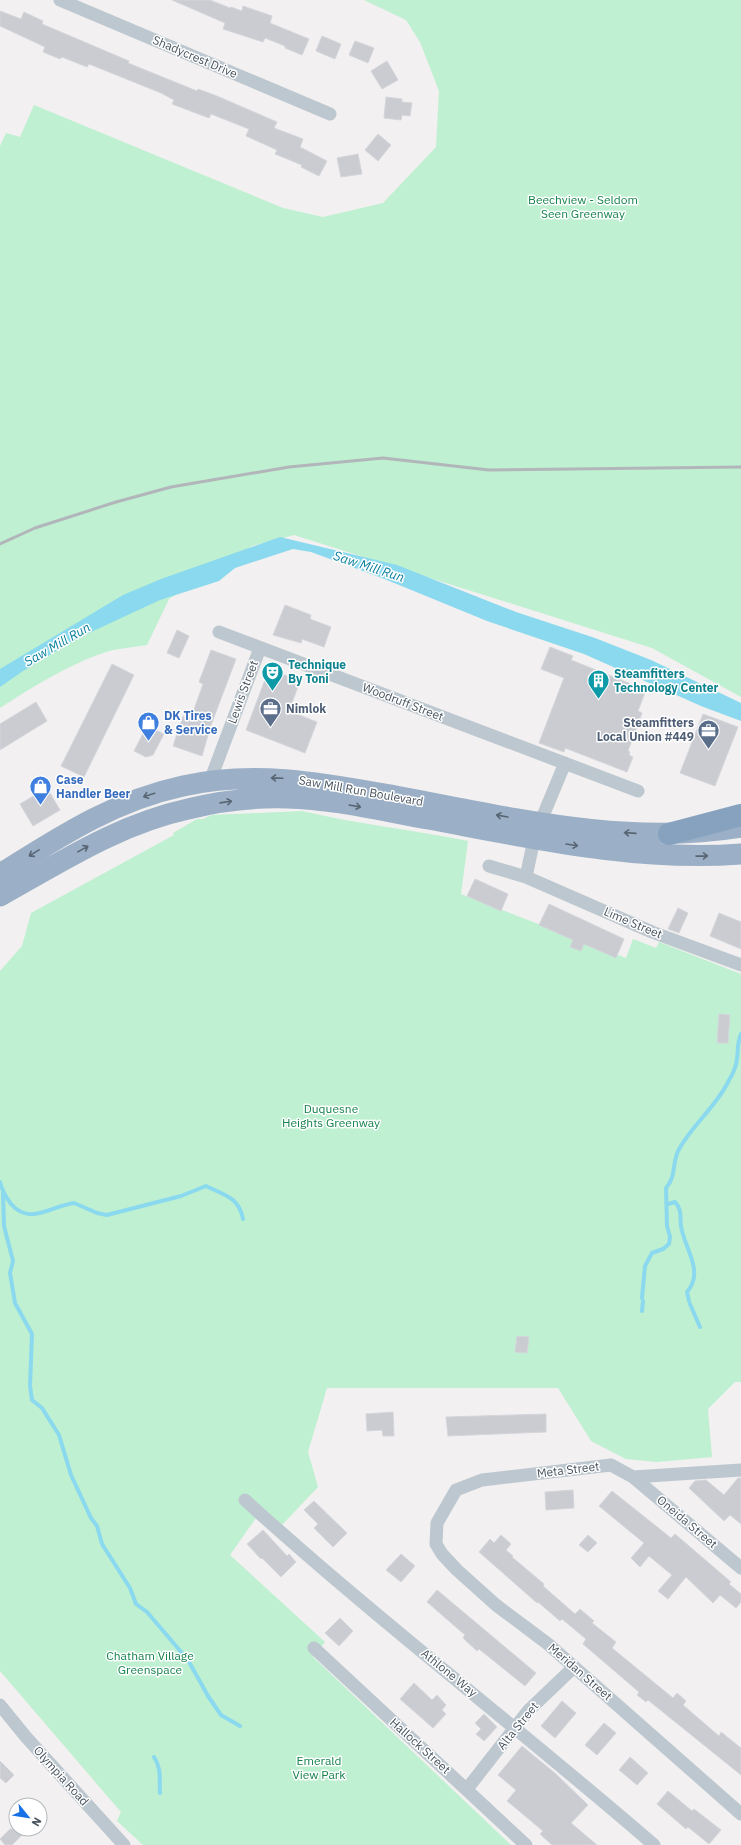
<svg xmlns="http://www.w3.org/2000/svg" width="741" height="1845" font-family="'IBM Plex Sans',sans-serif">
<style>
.green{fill:#bef0d1}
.water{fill:#8ad9ee}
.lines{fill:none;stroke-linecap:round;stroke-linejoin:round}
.stream{stroke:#8ad9ee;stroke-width:4}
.building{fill:#caccd2;stroke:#d4d6db}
.minor{stroke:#bdc7cf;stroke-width:13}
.trunk{stroke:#9bb0c7;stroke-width:21}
.motorway{stroke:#87a2bf;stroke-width:22}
.rail{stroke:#b2b5ba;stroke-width:3}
.oneway{stroke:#586673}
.labels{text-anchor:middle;stroke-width:3;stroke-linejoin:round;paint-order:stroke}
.street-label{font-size:12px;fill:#47535e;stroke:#fff}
.park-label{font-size:12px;fill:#15824c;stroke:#fff}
.culture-label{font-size:12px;font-weight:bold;fill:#0d838f;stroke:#fff;text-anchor:start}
.service-label{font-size:12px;font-weight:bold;fill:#4e5e75;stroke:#fff;text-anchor:start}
.shop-label{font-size:12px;font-weight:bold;fill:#366cbe;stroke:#fff;text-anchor:start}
.water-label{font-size:13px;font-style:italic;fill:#0a809f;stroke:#fff}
</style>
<rect width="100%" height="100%" fill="#f2f0f0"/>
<path class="green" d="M364,0H741V697L652,648L294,535L252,546L169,599L147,645C135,647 124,648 113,650C76,660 32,687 0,708V146L6,133L20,137L34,105L283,208L323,217L383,203L436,147L439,91L420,42L406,20Z
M302,811C357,824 413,830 468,841L461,894L626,958L633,939L656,948L659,942L741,974V1382H735L708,1409L712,1457L657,1462L626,1459L591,1441L558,1388H327L308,1452L318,1487L282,1525L263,1508L230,1555L325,1642L313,1657L511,1845H143L117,1821L121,1812L0,1671V971L22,946L31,913L174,835L173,833L197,819H203L212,815Z"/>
<path class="water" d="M280,537L397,565L516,612L595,638L651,660L741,703V721L701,706L584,654L487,621L382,578L311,552L293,549L235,568L219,581L160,600L76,639L23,671L0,687V669L123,595L161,579Z"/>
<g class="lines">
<path class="stream" d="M0,1182C2,1191 5,1196 11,1204C30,1226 51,1206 74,1203L97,1213L107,1215L181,1196L206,1186C224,1195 239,1197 243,1219
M3,1193L4,1226L13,1261L10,1273L15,1303L32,1334L30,1386L32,1400L42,1408L59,1435L71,1475L91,1518L97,1526L102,1544L130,1588L136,1604L147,1612L188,1660L208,1696L221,1715L240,1726
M668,1204L675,1202C682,1209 680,1218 681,1226C684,1248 705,1271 687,1292L689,1301
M642,1298L645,1266L652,1253L663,1249L669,1244L670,1237L667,1226L666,1188C676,1177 672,1165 678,1151C691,1126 714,1109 727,1084C730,1078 735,1071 736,1064C739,1054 736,1045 741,1034
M690,1304L700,1327
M642,1311L643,1301
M154,1757C162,1769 159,1779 160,1793"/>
</g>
<path class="building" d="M172,0H210L230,8L231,7L242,11L243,6L272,16L270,23L309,39L302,55L285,48V46L265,38L263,42L223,29L225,23Z
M0,11L21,19L24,12L43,21L42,24L129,61L128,63L197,91L198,89L217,96L277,122L274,128L303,139L300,147L327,161L319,176L301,167L302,165L275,154L277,150L246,136L249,129L211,114L209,118L172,104L174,100L161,93L89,64L87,67L62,57L60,59L43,52L45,47L0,26Z
M322,36L341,44L335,59L316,51Z
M355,41L374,48L368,63L349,55Z
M387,61L398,80L382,89L371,71Z
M386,97L402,99V102L412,103L410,116L402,115L401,120L384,118Z
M378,134L391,145L378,161L365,150Z
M358,154L362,174L341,177L337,158Z
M285,605L311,615L310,619L331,627L324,647L302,639L301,643L273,635Z
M177,630L189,636L179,658L167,653Z
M550,647L573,656L571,660L646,690L638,711L642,713L628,751L630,752L629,755L633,757L627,772L565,748L564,752L539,743L564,678L541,669Z
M211,650L236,659L211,725L202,756L173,746L183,716L191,718L203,684L199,682Z
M112,664L134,675L84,777L61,766Z
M269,669L300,681L289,711L317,722L305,753L246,730Z
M36,702L47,721L0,750V724Z
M703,714L738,727L715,786L680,773Z
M147,726L164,734L153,755L146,757L134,751Z
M47,788L60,810L33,826L20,804Z
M475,879L508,894L501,911L467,896Z
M549,904L624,939L616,958L584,944L581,951L570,947L573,940L539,925Z
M678,908L688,913L679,933L668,929Z
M719,913L741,922V949L710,936Z
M719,1014L730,1015L728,1043H717Z
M517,1336L529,1337L527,1353L515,1352Z
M393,1412L394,1436H383L382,1430L367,1431L366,1414Z
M546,1414V1432L448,1436L446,1417Z
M738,1478H741V1524L730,1515L724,1521L689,1488L695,1481L706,1480L724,1495Z
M573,1490L574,1508L546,1510L545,1492Z
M612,1491L671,1538L675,1534L731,1582L729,1584L741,1594V1602L736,1608L720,1595L713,1603L686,1577L668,1599L658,1591L672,1575L649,1556L640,1567L631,1558L644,1543L599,1506Z
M314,1501L347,1533L333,1547L314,1528L318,1524L304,1510Z
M263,1530L287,1556L289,1554L296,1562L281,1577L262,1558L261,1559L247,1544Z
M501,1535L511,1544L506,1550L513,1556L512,1557L544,1584L543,1586L575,1614L580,1609L594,1621L592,1623L616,1642L612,1648L673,1698L677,1693L686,1701L683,1705L719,1736L721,1732L741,1748V1775L648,1700L646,1702L637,1695L639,1692L583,1644L586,1639L562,1619L560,1621L538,1602L537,1603L479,1552L490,1539L494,1543Z
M588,1535L597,1543L588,1552L579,1545Z
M401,1554L415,1566L401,1582L386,1570Z
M437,1590L536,1673L525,1686L479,1649L477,1651L463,1638L465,1635L427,1602Z
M340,1618L353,1631L339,1646L325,1633Z
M414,1683L432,1700L437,1695L446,1705L442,1710L446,1714L433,1728L400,1699Z
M562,1701L576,1713L555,1738L541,1726Z
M484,1714L497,1727L484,1741L476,1734L481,1729L475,1723Z
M604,1723L616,1733L597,1755L585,1745Z
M522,1746L556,1774L588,1805L571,1823L597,1845H552L540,1834L543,1831L507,1801L516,1790L498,1775Z
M630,1757L648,1773L637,1785L619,1770Z
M0,1761L14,1775L6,1783L0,1778Z
M668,1791L692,1811L694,1809L721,1830L709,1844L688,1827L686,1829L657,1804Z
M10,1829H28L12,1845H5L0,1839Z"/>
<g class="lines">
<path class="minor" d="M60,0L330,114
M219,632L638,791
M210,781L260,648
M540,823L565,763
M489,866L526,877L652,932L741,965
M526,877L534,839
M741,1470L633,1477L611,1465L482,1480L456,1490L437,1523L436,1544L442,1554L457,1570L496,1605L548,1644L741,1814
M633,1477L741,1568
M245,1500C377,1620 519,1728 654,1845
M314,1648L526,1845
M0,1705L26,1737L124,1845
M467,1789L528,1711L574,1667"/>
<path class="trunk" d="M0,874C59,837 113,801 183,786C257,769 328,784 401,797C513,818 627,846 741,827
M0,896C61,862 119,824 188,809C220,801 254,797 287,798C334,799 382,811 428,819C531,838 636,862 741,854"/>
<path class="motorway" d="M669,834L741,815"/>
<path class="rail" d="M0,544L35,528L116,502L171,487L289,467L383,458L489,470L741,467"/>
</g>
<defs><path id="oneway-shaft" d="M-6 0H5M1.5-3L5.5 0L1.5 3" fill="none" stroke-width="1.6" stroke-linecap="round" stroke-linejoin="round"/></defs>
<g class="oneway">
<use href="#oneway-shaft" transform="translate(277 778) rotate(-178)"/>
<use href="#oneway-shaft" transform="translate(149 795) rotate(162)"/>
<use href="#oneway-shaft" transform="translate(226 802) rotate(-8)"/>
<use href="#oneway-shaft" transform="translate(355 806) rotate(10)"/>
<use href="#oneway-shaft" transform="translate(502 816) rotate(-170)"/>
<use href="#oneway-shaft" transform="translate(630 833) rotate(-176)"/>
<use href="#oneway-shaft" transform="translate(572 845) rotate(9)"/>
<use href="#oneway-shaft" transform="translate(83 849) rotate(-29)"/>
<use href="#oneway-shaft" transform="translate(34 853) rotate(148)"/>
<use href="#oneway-shaft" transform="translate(702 856) rotate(-1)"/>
</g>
<defs>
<symbol id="theatre-pin" viewBox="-11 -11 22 30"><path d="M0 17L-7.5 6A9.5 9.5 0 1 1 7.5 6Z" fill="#0f9aa8" stroke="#fff"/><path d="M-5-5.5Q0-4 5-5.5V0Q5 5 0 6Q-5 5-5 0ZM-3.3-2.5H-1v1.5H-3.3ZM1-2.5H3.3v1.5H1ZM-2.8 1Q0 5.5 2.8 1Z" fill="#fff"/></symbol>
<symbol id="building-pin" viewBox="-11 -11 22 30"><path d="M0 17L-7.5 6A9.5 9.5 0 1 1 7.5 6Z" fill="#0f9aa8" stroke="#fff"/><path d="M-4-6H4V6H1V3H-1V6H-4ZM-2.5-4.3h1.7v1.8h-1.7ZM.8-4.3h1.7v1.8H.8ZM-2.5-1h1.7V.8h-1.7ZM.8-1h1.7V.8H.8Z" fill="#fff"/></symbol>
<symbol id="office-pin" viewBox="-11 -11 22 30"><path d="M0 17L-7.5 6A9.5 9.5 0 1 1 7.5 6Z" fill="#5c6f8a" stroke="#fff"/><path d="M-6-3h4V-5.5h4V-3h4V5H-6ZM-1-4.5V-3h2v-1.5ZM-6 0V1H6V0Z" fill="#fff"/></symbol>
<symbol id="shop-pin" viewBox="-11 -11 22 30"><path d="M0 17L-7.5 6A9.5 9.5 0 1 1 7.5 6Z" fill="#3f7fe0" stroke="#fff"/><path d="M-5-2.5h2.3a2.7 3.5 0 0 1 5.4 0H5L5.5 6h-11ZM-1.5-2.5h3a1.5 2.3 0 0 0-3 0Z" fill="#fff"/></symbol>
</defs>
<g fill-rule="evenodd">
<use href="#theatre-pin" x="260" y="660" width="25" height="34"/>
<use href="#building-pin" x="586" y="668" width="25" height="34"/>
<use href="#office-pin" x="258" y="696" width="25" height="34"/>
<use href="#shop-pin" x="136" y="710" width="25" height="34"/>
<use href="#office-pin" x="696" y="718" width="25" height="34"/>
<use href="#shop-pin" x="28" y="774" width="25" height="34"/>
</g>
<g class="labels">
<g class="street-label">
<text transform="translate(195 57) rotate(23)" y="4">Shadycrest Drive</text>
<text transform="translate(243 692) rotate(-70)" y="4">Lewis Street</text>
<text transform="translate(403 702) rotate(21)" y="4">Woodruff Street</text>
<text transform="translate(361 791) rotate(10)" y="4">Saw Mill Run Boulevard</text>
<text transform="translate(633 923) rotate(23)" y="4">Lime Street</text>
<text transform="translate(568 1470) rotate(-7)" y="4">Meta Street</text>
<text transform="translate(687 1522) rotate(40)" y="4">Oneida Street</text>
<text transform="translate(580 1672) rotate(41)" y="4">Meridan Street</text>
<text transform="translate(449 1673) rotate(39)" y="4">Athlone Way</text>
<text transform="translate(518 1726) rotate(-51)" y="4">Alta Street</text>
<text transform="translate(420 1746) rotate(42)" y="4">Hallock Street</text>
<text transform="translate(61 1776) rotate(48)" y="4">Olympia Road</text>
</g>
<g class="park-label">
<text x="583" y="204">Beechview - Seldom<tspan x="583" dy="14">Seen Greenway</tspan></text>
<text x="331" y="1113">Duquesne<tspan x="331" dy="14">Heights Greenway</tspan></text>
<text x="150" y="1660">Chatham Village<tspan x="150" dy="14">Greenspace</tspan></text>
<text x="319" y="1765">Emerald<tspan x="319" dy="14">View Park</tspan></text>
</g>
<g class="culture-label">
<text x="288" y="669">Technique<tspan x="288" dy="14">By Toni</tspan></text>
<text x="614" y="678">Steamfitters<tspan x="614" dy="14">Technology Center</tspan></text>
</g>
<g class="service-label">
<text x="286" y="713">Nimlok</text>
<text x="694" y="727" text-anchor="end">Steamfitters<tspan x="694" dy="14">Local Union #449</tspan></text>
</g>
<g class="shop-label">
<text x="164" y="720">DK Tires<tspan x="164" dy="14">&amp; Service</tspan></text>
<text x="56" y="784">Case<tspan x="56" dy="14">Handler Beer</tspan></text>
</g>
<g class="water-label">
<text transform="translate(369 566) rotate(18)" y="5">Saw Mill Run</text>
<text transform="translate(57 644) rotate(-30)" y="5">Saw Mill Run</text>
</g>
</g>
<g transform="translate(28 1817) rotate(120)"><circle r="19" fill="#ffffff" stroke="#b5babf"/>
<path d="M0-3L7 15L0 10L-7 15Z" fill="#1671e7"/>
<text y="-6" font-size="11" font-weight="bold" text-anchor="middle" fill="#47535e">N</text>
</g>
</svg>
